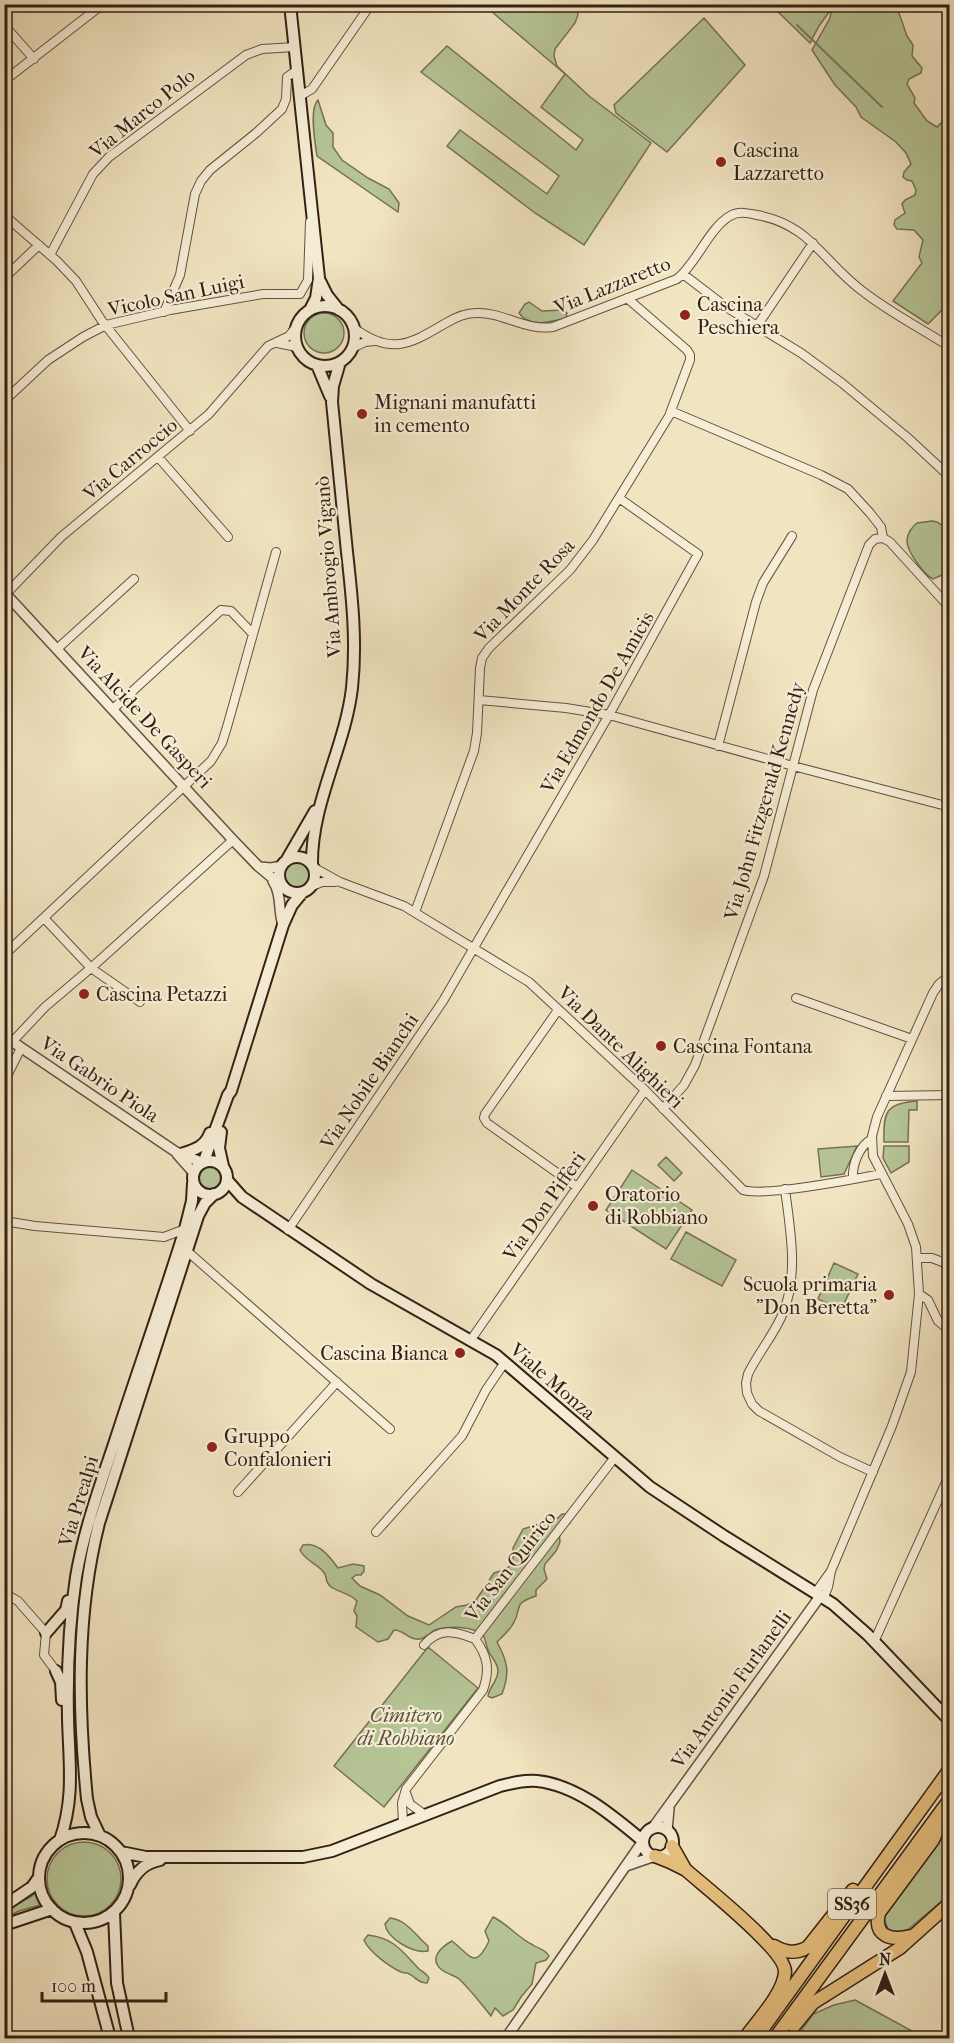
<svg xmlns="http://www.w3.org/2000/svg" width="954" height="2043" font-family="'IM FELL French Canon',serif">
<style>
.green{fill:#b6c596;stroke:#757256;stroke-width:1.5}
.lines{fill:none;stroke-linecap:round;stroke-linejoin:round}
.stream{stroke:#727f73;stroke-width:2}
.minor-casing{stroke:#635140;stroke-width:10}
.tertiary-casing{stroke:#635140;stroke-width:12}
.secondary-casing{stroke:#342015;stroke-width:14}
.trunk-casing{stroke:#342015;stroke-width:15}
.minor{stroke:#f6edd6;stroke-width:8}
.tertiary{stroke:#f6edd6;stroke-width:9}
.secondary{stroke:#f6edd6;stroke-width:10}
.trunk{stroke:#e8c280;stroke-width:12}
.poi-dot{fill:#8f2418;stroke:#f6edd6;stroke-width:2}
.labels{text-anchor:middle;stroke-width:4.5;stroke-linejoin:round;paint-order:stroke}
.shield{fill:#f6edd6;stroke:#6e5e4f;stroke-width:1.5}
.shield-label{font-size:18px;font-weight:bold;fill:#342015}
.street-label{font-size:20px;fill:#342015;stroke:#f6edd6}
.poi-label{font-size:20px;fill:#342015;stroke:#f6edd6;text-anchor:start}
.park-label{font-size:20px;font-style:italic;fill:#5b523c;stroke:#f6edd6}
</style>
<rect width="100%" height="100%" fill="#f1e4c0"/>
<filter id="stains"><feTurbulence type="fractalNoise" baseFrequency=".00333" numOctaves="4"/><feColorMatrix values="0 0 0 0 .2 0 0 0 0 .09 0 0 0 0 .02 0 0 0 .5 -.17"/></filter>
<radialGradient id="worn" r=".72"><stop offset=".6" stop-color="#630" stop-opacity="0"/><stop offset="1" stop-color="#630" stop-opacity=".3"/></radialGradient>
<path class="green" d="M484,5L574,4L577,7L578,15L575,23L555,49L554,56L557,66L589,96L651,143L584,245L535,213L447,146L460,130L547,194L559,176L421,72L447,46L576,150L583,140L541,107L565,74Z
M771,5H889L898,11L900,16L907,36L913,45L912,56L922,68L921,73L909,79L907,84L915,98L914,103L927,121L937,127L949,115V303L928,324L893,301L922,263L919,257L923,240L914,230L897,229L894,225L895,220L905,213L902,204L905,200L915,195L916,190L912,181L907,180L903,177L904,172L911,164L906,153L896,142L861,117L856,107L835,85L812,50L830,18L832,8L819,26L810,43Z
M704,18L745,65L667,152L616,113L614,105Z
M318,100L326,125L333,133V147L342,160L368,178L389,189L399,203L398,212L317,156C315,143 309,108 318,100Z
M529,302L542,311L563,310L567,313L566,318C551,322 529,328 519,313L525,304Z
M304 333a20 20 0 1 1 40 0a20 20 0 1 1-40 0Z
M932,521L937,522L950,530L949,572L933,579C924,575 906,550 907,540C907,534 912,527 917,523Z
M284 875a13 13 0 1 1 26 0a13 13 0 1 1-26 0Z
M917,1101V1110H909L908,1142H884C883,1112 886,1103 917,1101Z
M857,1146L844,1174L821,1177L818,1149Z
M884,1146H909V1162L891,1173L883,1158Z
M666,1157L682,1173L674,1181L658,1165Z
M195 1178a14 14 0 1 1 28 0a14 14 0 1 1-28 0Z
M632,1170L692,1210L666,1249L606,1210Z
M686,1232L736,1260L722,1286L671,1259Z
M834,1263L858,1274L841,1310L818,1299Z
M562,1514H567L572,1518L570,1523L559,1531L560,1542L556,1551L545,1564L544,1569L547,1579L536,1590V1596C511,1604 523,1608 513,1624C509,1631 502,1637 497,1642C508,1662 510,1673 502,1694L492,1698L488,1696C489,1687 498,1681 498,1671C498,1663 491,1657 488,1650C486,1646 486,1641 484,1637C475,1625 447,1626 435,1630C430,1633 424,1639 419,1639C409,1641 403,1629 394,1630L388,1639L378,1642L356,1627L357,1616L354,1611L357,1601C350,1593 340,1593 331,1587C326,1583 327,1580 325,1574C319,1564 305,1561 300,1550L303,1545C318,1541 330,1557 338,1568L353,1564L364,1566V1571L361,1575H356L352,1578L360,1586L380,1595L408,1616L429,1625L456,1607L467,1605L476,1600L494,1573L504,1570L513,1564V1548L523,1529L558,1518Z
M428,1647L478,1688L384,1807L334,1766Z
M949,1823V1895L905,1932L889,1931L884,1919L887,1910Z
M47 1879a37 37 0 1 1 74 0a37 37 0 1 1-74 0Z
M37,1890L44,1904L19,1911L5,1918L4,1912L32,1896Z
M493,1917C508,1924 518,1938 533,1945C539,1949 545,1949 549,1956L546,1960L536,1963L532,1984L521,1997L513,2010L503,2016L495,2008L491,2016C481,2004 471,1990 459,1979C454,1975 447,1974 442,1970C428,1959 441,1947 452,1941C471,1956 475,1970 489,1941L485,1931Z
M390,1918C407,1920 415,1935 428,1946V1951C414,1954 387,1939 385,1924Z
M368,1935C394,1938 402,1951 419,1969C423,1972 427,1974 429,1978L427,1983C419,1983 417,1979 411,1975C403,1970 410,1975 401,1972C390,1967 369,1952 364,1940Z
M855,2000L912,2031L907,2038H796L813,2014L834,2005Z"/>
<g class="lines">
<path class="stream" d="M797,25L882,107"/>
<defs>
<path id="minor" d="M4,25L34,59
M4,81L103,4
M300,96L312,89L371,4
M4,215L57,261L76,281L102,321L190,431
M50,255L93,174L109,157L246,55L262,49L295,47
M683,274L726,307L801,353L842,383L908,438L950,477
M4,278L39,245
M164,312L180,275L195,194L201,181L210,170L256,133L282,109L286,99L287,77L297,70
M757,326L813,243
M354,328C392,356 410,344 446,323C456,317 465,313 476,313C504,312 524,331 553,327L677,279C697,263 709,228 730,216C738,211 748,213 757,215C812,225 823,263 865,293C891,313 922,329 950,347
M277,343L297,347
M352,348L365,342L375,341
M4,401L48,360L83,337L106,325L170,310L263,294H300L308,280L310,222
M671,411L821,475L848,489L870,513L881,527L883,538
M158,457L228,537
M883,538L890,542L950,608
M4,596L61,537L209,414L268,346L289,336L296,327
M57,649L134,579
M479,700L566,708L609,715L793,766L950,807
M113,709L221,610L231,611L253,634
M718,746L756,602L763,583L792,536
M313,867L340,882L404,906L529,982L645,1090L743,1190C764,1197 855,1179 881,1174
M312,886L322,882H335
M415,912L474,751L477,733L480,668L482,658L489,648L570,570L593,540L669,416L690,360V355L687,350L627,298
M44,918L91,968L140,1002
M4,955L211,761L222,743L227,727L276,552
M796,998L912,1039
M558,1010L485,1114L484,1118L487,1123L577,1187
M13,1041L45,1007L91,968L233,840
M4,1082L21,1048
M886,1096L950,1095
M663,1109L684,1085L695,1065L764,876L813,690L869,545L875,539L883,538
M853,1179C852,1165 859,1146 872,1139
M785,1189C790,1229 799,1274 783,1313C774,1335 758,1353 748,1374L746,1383L747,1393L752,1404L759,1411L840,1457L873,1472
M4,1221L35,1226L164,1237L185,1229
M288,1230L443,1001L609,715L698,554L619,498
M187,1251L390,1429
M917,1258H932L950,1265
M919,1294L928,1300L938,1321L950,1331
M470,1341L645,1090
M238,1492L337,1382
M376,1532L462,1436L486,1390L505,1362
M816,1592L831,1571
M4,1593L18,1601L46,1633L44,1655L56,1671
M824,1597L828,1587L831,1571L892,1426L911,1372L919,1294L916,1247L908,1224L873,1156L872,1136L877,1117L933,993L939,984L950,975
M475,1639L615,1457
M874,1642L947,1480L950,1479
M424,1645C439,1627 455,1631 475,1639
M406,1793L410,1804L425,1815
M403,1823L402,1803L406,1789L483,1690C490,1670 488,1656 475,1639"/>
<path id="tertiary" d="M4,592L233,840L258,866L282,886
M260,867L271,868L282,866
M273,881C282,895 278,910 283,925
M4,1036L176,1152L201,1162
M177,1154L193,1172
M652,1829L821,1595
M667,1830L669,1809
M626,1866L655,1856
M506,2038L643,1841"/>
<path id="secondary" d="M290,4L319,278L316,298L310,310
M320,281L327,295L339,310
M295 336a30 30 0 1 1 60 0a30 30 0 1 1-60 0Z
M317,365L330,396
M279 875a18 18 0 1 1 36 0a18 18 0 1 1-36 0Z
M286,861L315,811
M312,865C311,803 345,748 352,688C357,642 352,597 347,552C342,502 337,452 332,402L333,386L340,362
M221,1132L219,1148L223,1166
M181,1154C194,1150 205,1147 210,1133
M193 1178a17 17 0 1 1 34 0a17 17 0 1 1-34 0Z
M204,1161L228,1095L231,1091L283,925L292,905L302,893
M227,1180L242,1197L371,1284L496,1355L650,1487L724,1536L833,1604L868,1635L950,1721
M46,1633L66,1610L68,1601
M56,1671L61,1682L62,1700
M643 1842a15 15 0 1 1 30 0a15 15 0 1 1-30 0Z
M39 1878a45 45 0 1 1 90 0a45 45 0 1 1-90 0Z
M100,1836L91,1817L87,1799C78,1706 76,1614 99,1523L198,1216L205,1203L214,1194
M60,1840C75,1797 69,1762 68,1718C67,1671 69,1623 76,1577C84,1530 100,1486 115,1441C138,1370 163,1300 185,1229L192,1201L193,1183
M121,1852L146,1857H303L332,1851L500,1786C512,1783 524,1780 537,1781C577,1785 613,1816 643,1841
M130,1885C136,1871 145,1863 160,1860
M4,1906L32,1887L39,1877
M114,1913L117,1983L129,2038
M75,1923L87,1952L110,2038
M4,1925L52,1909"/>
<path id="trunk" d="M672,1846L685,1869
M655,1856L670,1862L686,1870C705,1887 786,1950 785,1972C784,1993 757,2021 745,2038
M911,1936C892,1941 873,1937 879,1913L933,1840L939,1826L940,1813
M774,1946C786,1953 796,1954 808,1947L853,1890
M794,2026L813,2003L900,1948L950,1903
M756,2038L950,1769
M775,2038L950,1799"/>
</defs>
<use href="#minor" class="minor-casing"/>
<use href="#tertiary" class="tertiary-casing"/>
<use href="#secondary" class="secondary-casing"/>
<use href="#trunk" class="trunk-casing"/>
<use href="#minor" class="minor"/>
<use href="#tertiary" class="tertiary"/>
<use href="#secondary" class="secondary"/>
<use href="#trunk" class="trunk"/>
</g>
<g class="poi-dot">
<circle cx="721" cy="162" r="6"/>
<circle cx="685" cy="315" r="6"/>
<circle cx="362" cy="414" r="6"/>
<circle cx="84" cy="994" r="6"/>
<circle cx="661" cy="1046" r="6"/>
<circle cx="593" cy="1206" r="6"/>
<circle cx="889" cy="1295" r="6"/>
<circle cx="460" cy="1353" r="6"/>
<circle cx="212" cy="1447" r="6"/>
</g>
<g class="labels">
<rect class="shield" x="828" y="1889" width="48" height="30" rx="4.5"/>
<g class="shield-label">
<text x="852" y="1910">SS36</text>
</g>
<g class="street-label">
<text transform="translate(142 113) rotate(-39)" y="7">Via Marco Polo</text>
<text transform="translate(612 285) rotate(-22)" y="7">Via Lazzaretto</text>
<text transform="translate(176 295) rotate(-12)" y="7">Vicolo San Luigi</text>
<text transform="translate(130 459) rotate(-40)" y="7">Via Carroccio</text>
<text transform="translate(328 567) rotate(-94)" y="7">Via Ambrogio Viganò</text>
<text transform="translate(524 590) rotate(-46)" y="7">Via Monte Rosa</text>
<text transform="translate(597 702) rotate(-60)" y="7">Via Edmondo De Amicis</text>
<text transform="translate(145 717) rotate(47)" y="7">Via Alcide De Gasperi</text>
<text transform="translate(764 801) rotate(-74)" y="7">Via John Fitzgerald Kennedy</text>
<text transform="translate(621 1047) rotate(44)" y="7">Via Dante Alighieri</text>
<text transform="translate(100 1079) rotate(34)" y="7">Via Gabrio Piola</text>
<text transform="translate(369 1081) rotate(-56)" y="7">Via Nobile Bianchi</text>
<text transform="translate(544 1206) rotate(-55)" y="7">Via Don Pifferi</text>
<text transform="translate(553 1381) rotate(41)" y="7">Viale Monza</text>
<text transform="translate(78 1501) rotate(-73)" y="7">Via Prealpi</text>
<text transform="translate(510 1566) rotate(-52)" y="7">Via San Quirico</text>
<text transform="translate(731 1689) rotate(-54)" y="7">Via Antonio Furlanelli</text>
</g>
<g class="poi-label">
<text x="733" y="157">Cascina<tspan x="733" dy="23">Lazzaretto</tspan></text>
<text x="697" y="311">Cascina<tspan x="697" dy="23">Peschiera</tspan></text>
<text x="374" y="409">Mignani manufatti<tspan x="374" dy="23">in cemento</tspan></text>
<text x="96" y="1001">Cascina Petazzi</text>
<text x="673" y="1053">Cascina Fontana</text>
<text x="605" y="1201">Oratorio<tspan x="605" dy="23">di Robbiano</tspan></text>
<text x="877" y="1291" text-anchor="end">Scuola primaria<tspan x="877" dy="23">"Don Beretta"</tspan></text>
<text x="448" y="1360" text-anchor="end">Cascina Bianca</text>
<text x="224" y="1443">Gruppo<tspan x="224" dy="23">Confalonieri</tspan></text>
</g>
<g class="park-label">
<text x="406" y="1722">Cimitero<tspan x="406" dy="23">di Robbiano</tspan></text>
</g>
</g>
<rect width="954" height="2043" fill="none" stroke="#f1e4c0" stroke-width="24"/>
<rect x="6" y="6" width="942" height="2031" fill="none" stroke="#342015" stroke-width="3"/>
<rect x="12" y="12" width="930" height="2019" fill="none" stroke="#342015" stroke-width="1.5"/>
<g transform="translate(885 1974)" stroke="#f6edd6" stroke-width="4.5" paint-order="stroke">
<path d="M0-4.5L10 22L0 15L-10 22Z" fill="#342015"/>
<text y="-9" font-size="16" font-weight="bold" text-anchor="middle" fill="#342015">N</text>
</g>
<path d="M42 1992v9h124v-9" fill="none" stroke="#342015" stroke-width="3"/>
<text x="51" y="1992" font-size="18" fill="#342015" stroke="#f6edd6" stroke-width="4.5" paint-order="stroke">100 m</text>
<rect width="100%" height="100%" filter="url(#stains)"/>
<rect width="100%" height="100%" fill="url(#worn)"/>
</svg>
